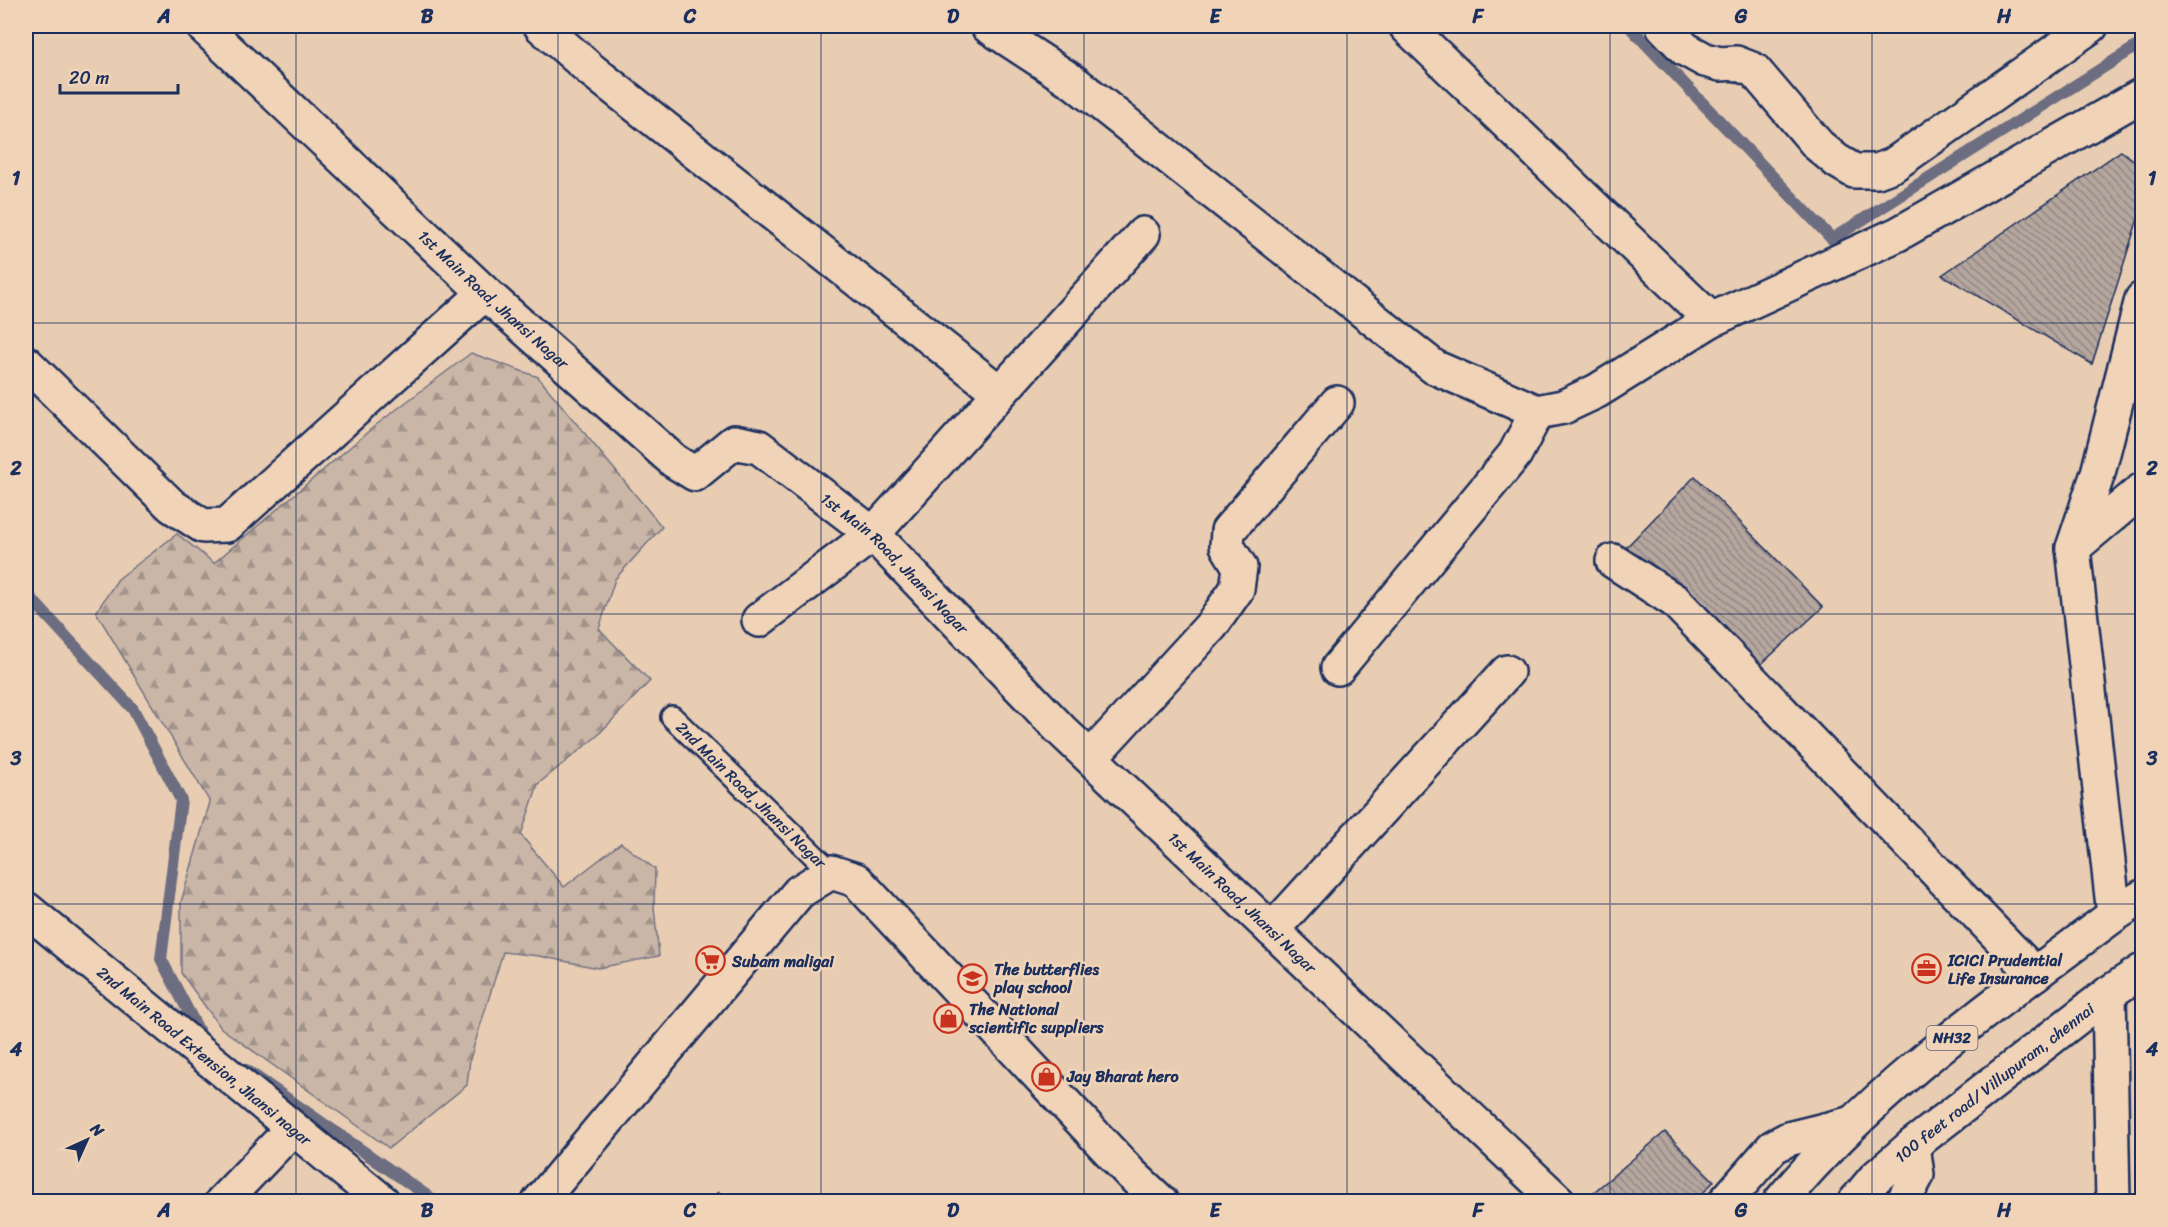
<svg xmlns="http://www.w3.org/2000/svg" width="2168" height="1227" font-family="Sriracha,sans-serif">
<style>
.forest{fill:url(#forest-firs);stroke:#727282;stroke-width:1.5}
.lines{fill:none;stroke-linecap:round;stroke-linejoin:round}
.stream{stroke:#6c6d80;stroke-width:12}
.building{fill:url(#building-back-hatch);stroke:#1b2f5e;stroke-width:1.5}
.service-casing{stroke:#1b2f5e;stroke-width:26}
.minor-casing{stroke:#1b2f5e;stroke-width:38}
.tertiary-casing{stroke:#1b2f5e;stroke-width:38}
.trunk-casing{stroke:#1b2f5e;stroke-width:38}
.service{stroke:#f1d4b7;stroke-width:21}
.minor{stroke:#f1d4b7;stroke-width:33}
.tertiary{stroke:#f1d4b7;stroke-width:33}
.trunk{stroke:#f1d4b7;stroke-width:33}
.grid{fill:none;stroke:#1b2f5e;stroke-width:1.5;stroke-opacity:0.55}
.labels{text-anchor:middle;stroke-width:5;stroke-linejoin:round;paint-order:stroke}
.shield{fill:#f1d4b7;stroke:#5b6079;stroke-width:1.5}
.shield-label{font-size:15px;font-weight:bold;fill:#1b2f5e}
.street-label{font-size:16px;fill:#1b2f5e;stroke:#f1d4b7}
.poi-label{font-size:16px;font-weight:bold;fill:#1b2f5e;stroke:#f1d4b7;text-anchor:start}
.neatline{fill:none;stroke:#1b2f5e;stroke-width:2}
.grid-label{font-size:20px;text-anchor:middle;font-weight:bold;fill:#1b2f5e}
</style>
<defs>
<pattern id="forest-firs" width="22" height="20" patternUnits="userSpaceOnUse" patternTransform="scale(1.5)"><rect width="22" height="20" fill="#cab6a7"/><path d="M5 1l3.5 6h-7zM16 11l3.5 6h-7z" fill="#a3948b"/></pattern>
<pattern id="building-back-hatch" width="6" height="6" patternUnits="userSpaceOnUse" patternTransform="scale(1.5)"><rect width="6" height="6" fill="#b5a69e"/><path d="M-1 5l2 2M0 0l6 6M5-1l2 2" fill="none" stroke="#928884"/></pattern>
</defs>
<rect width="100%" height="100%" fill="#e8cdb3"/>
<filter id="ink" filterUnits="userSpaceOnUse"><feTurbulence type="fractalNoise" baseFrequency=".0167" numOctaves="2"/><feDisplacementMap in="SourceGraphic" scale="12" xChannelSelector="R" yChannelSelector="G"/><feConvolveMatrix kernelMatrix="1 2 1 2 8 2 1 2 1" color-interpolation-filters="sRGB"/></filter>
<g filter="url(#ink)">
<path class="forest" d="M471,353L538,377L662,527L615,579L599,629L650,681L597,736L538,784L521,835L564,887L621,843L655,869L654,907L659,956L598,968L539,956L503,952L470,1059L467,1085L389,1148L221,1028L181,973V902L210,802L96,612L118,579L177,534L214,563L376,425Z"/>
<g class="lines">
<path class="stream" d="M1629,26L1832,239L2142,43
M26,593L133,709L181,800L161,959L204,1041
M246,1070L436,1202"/>
</g>
<path class="building" d="M2121,151L2142,166V206L2092,364L1942,275Z
M1695,476L1823,607L1755,670L1617,557Z
M1665,1132L1714,1181L1695,1202H1582Z
M719,1192L728,1202H709Z"/>
<g class="lines">
<defs>
<g id="service">
<path id="s1" d="M672,717L831,872"/>
</g>
<g id="minor">
<path id="s2" d="M203,26L485,293L674,461L695,474L734,442L759,447L873,534L1061,730L1559,1202"/>
<path d="M541,26L590,69L999,392"/>
<path d="M988,26L1075,83L1434,367L1537,412L1563,407L1597,391L1711,320L1898,234L2142,95"/>
<path d="M1406,26L1711,320"/>
<path d="M1663,26L1685,49L1705,60L1720,64L1736,63L1754,70L1818,145L1837,161L1854,171H1877L1893,165L2091,26"/>
<path d="M26,363L172,506L203,526L227,525L485,293"/>
<path d="M2073,548L2142,490"/>
<path d="M1613,561L1675,601L2035,974"/>
<path d="M759,620L873,534L1143,234"/>
<path d="M1338,668L1515,454L1537,412"/>
<path d="M1091,757L1211,626L1237,589L1240,567L1227,546L1228,531L1337,403"/>
<path id="s3" d="M26,909L383,1202"/>
<path d="M2114,915L2073,548L2098,473L2142,299"/>
<path d="M1272,930L1507,672"/>
<path d="M2109,993L2113,1202"/>
<path d="M222,1202L292,1129"/>
<path d="M539,1202L799,892L831,872L856,880L1131,1174L1161,1202"/>
</g>
<path id="tertiary" d="M1725,1202L1773,1147L1788,1139L1849,1124
M1903,1202L1917,1175L1913,1145"/>
<g id="trunk">
<path d="M1780,1202C1877,1085 1995,1004 2114,915L2142,897"/>
<path id="s4" d="M1855,1202L1875,1178L1913,1145L2109,993L2142,971"/>
</g>
</defs>
<use href="#service" class="service-casing"/>
<use href="#minor" class="minor-casing"/>
<use href="#tertiary" class="tertiary-casing"/>
<use href="#trunk" class="trunk-casing"/>
<use href="#service" class="service"/>
<use href="#minor" class="minor"/>
<use href="#tertiary" class="tertiary"/>
<use href="#trunk" class="trunk"/>
</g>
</g>
<path class="grid" d="M296,26V1202M558,26V1202M821,26V1202M1084,26V1202M1347,26V1202M1610,26V1202M1872,26V1202M26,323H2142M26,614H2142M26,904H2142"/>
<defs>
<symbol id="supermarket-ring" viewBox="-11 -11 22 22"><circle r="9.5" fill="#f1d4b7" stroke="#c8321e" stroke-width="1.5"/><path d="M-6-5.5h2.5l.6 2H6L4.5 2H-2.5L-4.4-4H-6ZM-1.5 3.2a1.3 1.3 0 1 0 .1 0ZM3 3.2a1.3 1.3 0 1 0 .1 0Z" fill="#c8321e"/></symbol>
<symbol id="office-ring" viewBox="-11 -11 22 22"><circle r="9.5" fill="#f1d4b7" stroke="#c8321e" stroke-width="1.5"/><path d="M-6-3h4V-5.5h4V-3h4V5H-6ZM-1-4.5V-3h2v-1.5ZM-6 0V1H6V0Z" fill="#c8321e"/></symbol>
<symbol id="school-ring" viewBox="-11 -11 22 22"><circle r="9.5" fill="#f1d4b7" stroke="#c8321e" stroke-width="1.5"/><path d="M0-5L7-2L0 1L-7-2ZM-4 1L0 2.5L4 1V4Q0 6-4 4Z" fill="#c8321e"/></symbol>
<symbol id="shop-ring" viewBox="-11 -11 22 22"><circle r="9.5" fill="#f1d4b7" stroke="#c8321e" stroke-width="1.5"/><path d="M-5-2.5h2.3a2.7 3.5 0 0 1 5.4 0H5L5.5 6h-11ZM-1.5-2.5h3a1.5 2.3 0 0 0-3 0Z" fill="#c8321e"/></symbol>
</defs>
<g fill-rule="evenodd">
<use href="#supermarket-ring" x="694" y="944" width="33" height="33"/>
<use href="#office-ring" x="1910" y="952" width="33" height="33"/>
<use href="#school-ring" x="956" y="962" width="33" height="33"/>
<use href="#shop-ring" x="932" y="1002" width="33" height="33"/>
<use href="#shop-ring" x="1030" y="1060" width="33" height="33"/>
</g>
<g class="labels">
<rect class="shield" x="1926.5" y="1026" width="51" height="24" rx="4.5"/>
<g class="shield-label">
<text x="1952" y="1043">NH32</text>
</g>
<g class="street-label">
<text dy="6" stroke="none"><textPath href="#s2" startOffset="399">1st Main Road, Jhansi Nagar</textPath></text>
<text dy="6" stroke="none"><textPath href="#s2" startOffset="921">1st Main Road, Jhansi Nagar</textPath></text>
<text dy="6" stroke="none"><textPath href="#s1" startOffset="111">2nd Main Road, Jhansi Nagar</textPath></text>
<text dy="6" stroke="none"><textPath href="#s2" startOffset="1407">1st Main Road, Jhansi Nagar</textPath></text>
<text dy="6" stroke="none"><textPath href="#s3" startOffset="231">2nd Main Road Extension, Jhansi nagar</textPath></text>
<text dy="6" stroke="none"><textPath href="#s4" startOffset="184">100 feet road/ Villupuram, chennai</textPath></text>
</g>
<g class="poi-label">
<text x="1948" y="966">ICICI Prudential<tspan x="1948" dy="18">Life Insurance</tspan></text>
<text x="732" y="967">Subam maligai</text>
<text x="994" y="975">The butterflies<tspan x="994" dy="18">play school</tspan></text>
<text x="969" y="1015">The National<tspan x="969" dy="18">scientific suppliers</tspan></text>
<text x="1067" y="1082">Jay Bharat hero</text>
</g>
</g>
<rect width="2168" height="1227" fill="none" stroke="#f1d4b7" stroke-width="66"/>
<g transform="translate(87 1140) rotate(45)" stroke="#f1d4b7" stroke-width="4.5" paint-order="stroke">
<path d="M0-4.5L10 22L0 15L-10 22Z" fill="#1b2f5e"/>
<text y="-9" font-size="16" font-weight="bold" text-anchor="middle" fill="#1b2f5e">N</text>
</g>
<path d="M60 84v9h118v-9" fill="none" stroke="#1b2f5e" stroke-width="3"/>
<text x="69" y="84" font-size="18" fill="#1b2f5e" stroke="#f1d4b7" stroke-width="4.5" paint-order="stroke">20 m</text>
<rect x="33" y="33" width="2102" height="1161" class="neatline"/>
<g class="grid-label">
<text x="164" y="23">A</text>
<text x="427" y="23">B</text>
<text x="690" y="23">C</text>
<text x="953" y="23">D</text>
<text x="1215" y="23">E</text>
<text x="1478" y="23">F</text>
<text x="1741" y="23">G</text>
<text x="2004" y="23">H</text>
<text x="16" y="185">1</text>
<text x="2152" y="185">1</text>
<text x="16" y="475">2</text>
<text x="2152" y="475">2</text>
<text x="16" y="765">3</text>
<text x="2152" y="765">3</text>
<text x="16" y="1056">4</text>
<text x="2152" y="1056">4</text>
<text x="164" y="1217">A</text>
<text x="427" y="1217">B</text>
<text x="690" y="1217">C</text>
<text x="953" y="1217">D</text>
<text x="1215" y="1217">E</text>
<text x="1478" y="1217">F</text>
<text x="1741" y="1217">G</text>
<text x="2004" y="1217">H</text>
</g>
</svg>
